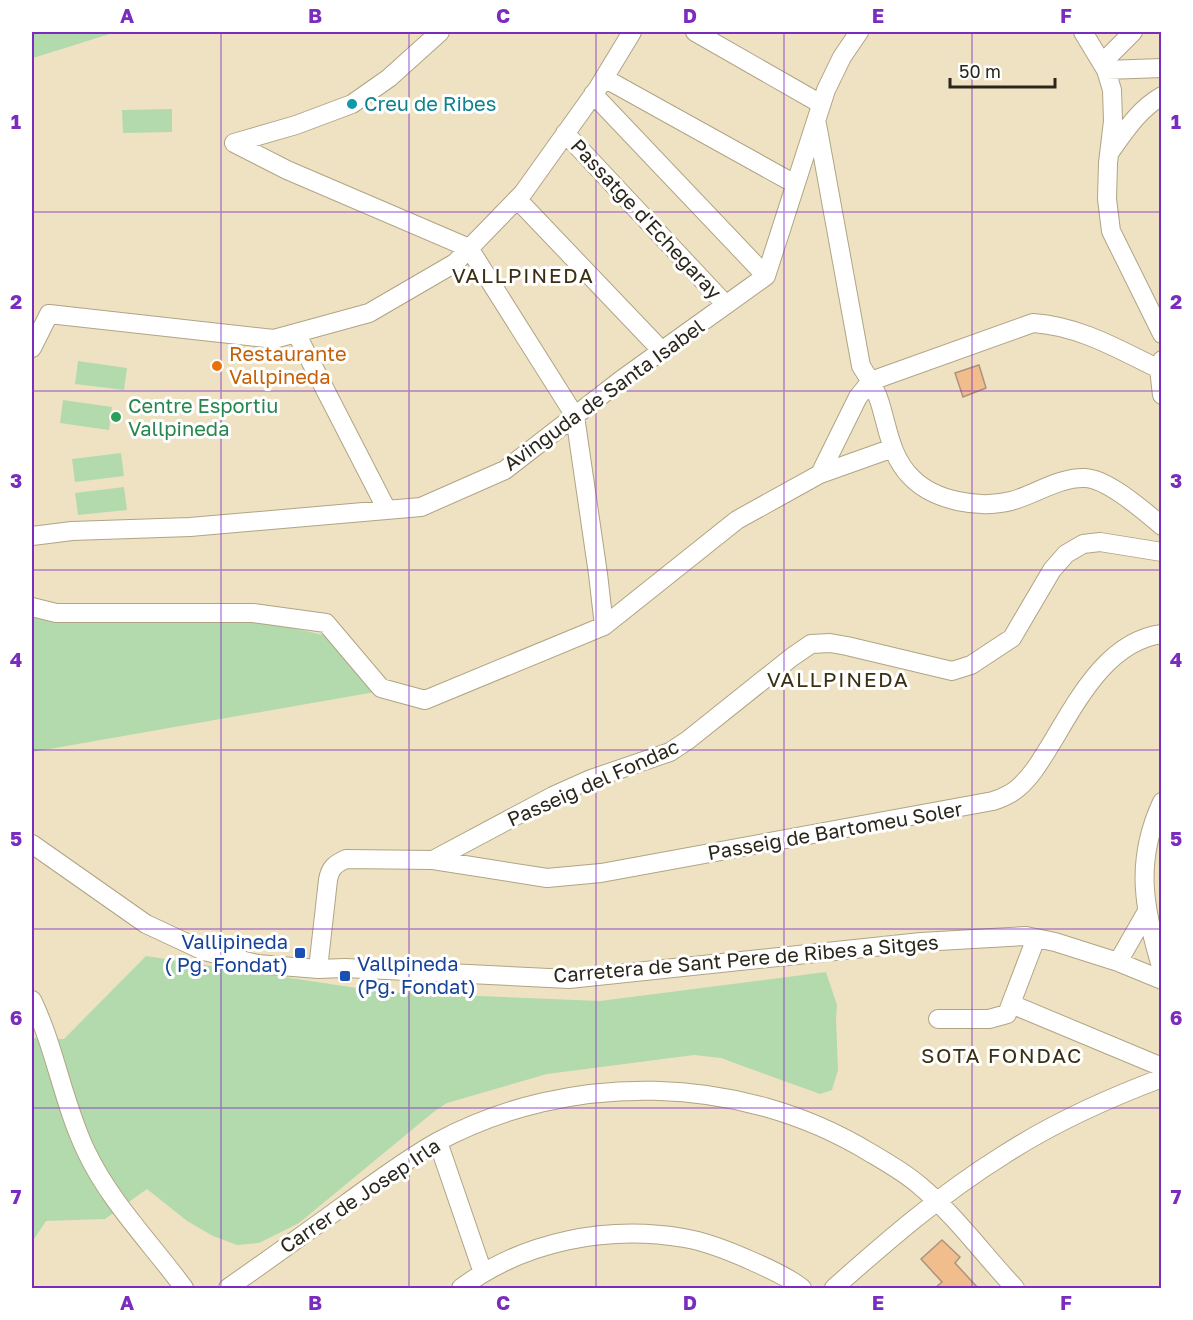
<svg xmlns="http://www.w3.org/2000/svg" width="1193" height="1320" font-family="'Golos Text',sans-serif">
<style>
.green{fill:#b2daad}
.building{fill:#f2bd8d;stroke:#ad937b;stroke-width:1.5}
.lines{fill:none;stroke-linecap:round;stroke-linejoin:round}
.minor-casing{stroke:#b0a484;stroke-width:20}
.minor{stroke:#fff;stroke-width:18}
.grid{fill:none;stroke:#7b2cbf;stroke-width:1.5;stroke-opacity:0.55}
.culture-dot{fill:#0f9aa8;stroke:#fff;stroke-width:2}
.food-dot{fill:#e8710a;stroke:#fff;stroke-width:2}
.leisure-dot{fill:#2e9e5b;stroke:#fff;stroke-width:2}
.transit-dot{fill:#1a4fb4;stroke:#fff;stroke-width:2}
.labels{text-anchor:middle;stroke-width:6;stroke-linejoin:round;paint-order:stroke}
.culture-label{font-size:20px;fill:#0d838f;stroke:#fff;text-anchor:start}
.street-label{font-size:20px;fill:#2b261a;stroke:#fff}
.food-label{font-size:20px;fill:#c56008;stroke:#fff;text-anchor:start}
.leisure-label{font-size:20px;fill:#27864d;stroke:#fff;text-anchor:start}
.transit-label{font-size:20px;fill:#164399;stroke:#fff;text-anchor:end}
.neighbourhood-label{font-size:21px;letter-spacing:1.5px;fill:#3a2f13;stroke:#fff}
.neatline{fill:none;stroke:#7b2cbf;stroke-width:2}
.grid-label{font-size:20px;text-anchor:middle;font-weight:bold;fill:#7b2cbf}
</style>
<rect width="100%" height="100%" fill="#efe2c2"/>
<path class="green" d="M32,32H116L33,58Z
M172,109V132L123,133L122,110Z
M78,361L127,368L124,390L75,384Z
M63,400L112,407L109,430L60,423Z
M121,453L124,476L75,482L72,459Z
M124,487L127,510L78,515L75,493Z
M32,612L74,623L254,620L324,635L375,692L32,752Z
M146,956L383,992L600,1001L826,972L837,1005L836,1019L838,1070L832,1090L820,1094L721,1058L694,1055L547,1074L447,1103L436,1110L299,1223L259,1243L237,1245L213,1236L187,1221L147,1189L105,1219L46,1221L32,1242V1038L64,1039Z"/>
<path class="building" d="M979,365L986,388L963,397L955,373Z
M942,1240L960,1257L955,1263L978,1288H935L942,1282L921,1259Z"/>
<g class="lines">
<defs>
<path id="minor" d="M695,32L821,104
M1083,32L1106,70L1112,90L1113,121L1108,163L1107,199L1111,231L1162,334
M1102,63L1133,32
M1106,70L1162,68
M604,78L795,184
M593,94L766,276
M817,124L861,366C869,378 876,389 880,403C888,429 891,458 912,478C935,501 979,509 1011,501C1034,495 1059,477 1085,478C1108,479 1144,511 1162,526
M565,133L726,305
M234,143L287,170L469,248L575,416L598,574L604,626
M234,143L296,125L352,104L389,78L440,32
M1110,152C1125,131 1139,109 1162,96
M517,199L662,351
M296,333L387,510
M32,348L49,314L274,339L369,313L455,263L523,193L598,88L632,32
M1162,360L1159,369L1162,395
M871,381L1033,323C1079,326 1118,349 1159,369
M820,474L858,397L871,381
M32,536L72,531L190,527L421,507L505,470L621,380L766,276L826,90L842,57L859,32
M32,607L56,613H253L326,623L381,688L425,700L604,626L737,520L820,474L893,448
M1162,802C1134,862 1144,909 1162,970
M32,844L146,924L204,951L257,964L318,969L345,968L569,979L921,942L1026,936L1055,942L1118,962L1162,980
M433,860L547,878L601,873L993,801C1002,798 1011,794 1018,788C1032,776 1041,760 1051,744C1077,701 1107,641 1162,634
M1118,962L1146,913
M318,969L328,880C330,868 335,864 346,859L433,860L553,796L591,779L670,752L688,740L792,657L811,644L830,643L847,646L952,671L971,665L1012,638L1052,570L1066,554L1083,544L1100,542L1162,552
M32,1000C55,1047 63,1103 86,1151C110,1202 151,1243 184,1288
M1011,1004L1162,1067
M938,1019H989L1007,1014L1036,938
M438,1142L483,1273
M228,1288C268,1260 307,1232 347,1203C376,1182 405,1160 437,1142C571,1070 740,1074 869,1152C886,1162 904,1172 919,1185C954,1214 984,1255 1015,1288
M461,1288C524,1241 607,1225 684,1238C708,1242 732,1252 754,1262C770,1269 788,1277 802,1288
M834,1288C887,1241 941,1194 1002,1156C1051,1124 1106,1099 1162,1078"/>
</defs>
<use href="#minor" class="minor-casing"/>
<use href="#minor" class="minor"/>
</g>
<path class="grid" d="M221,32V1288M409,32V1288M596,32V1288M784,32V1288M972,32V1288M32,212H1162M32,391H1162M32,570H1162M32,750H1162M32,929H1162M32,1108H1162"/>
<circle class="culture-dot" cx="352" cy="104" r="6"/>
<circle class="food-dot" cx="217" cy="366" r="6"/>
<circle class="leisure-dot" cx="116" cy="417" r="6"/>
<g class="transit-dot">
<rect x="294" y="947" width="12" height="12" rx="3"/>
<rect x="339" y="970" width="12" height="12" rx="3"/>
</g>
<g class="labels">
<g class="culture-label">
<text x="364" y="111">Creu de Ribes</text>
</g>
<g class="street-label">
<text transform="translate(646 219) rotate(47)" y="7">Passatge d'Echegaray</text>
<text transform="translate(604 395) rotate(-36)" y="7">Avinguda de Santa Isabel</text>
<text transform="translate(593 783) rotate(-24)" y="7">Passeig del Fondac</text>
<text transform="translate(835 831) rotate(-10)" y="7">Passeig de Bartomeu Soler</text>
<text transform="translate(746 959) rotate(-5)" y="7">Carretera de Sant Pere de Ribes a Sitges</text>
<text transform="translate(360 1196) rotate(-34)" y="7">Carrer de Josep Irla</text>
</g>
<g class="food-label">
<text x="229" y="361">Restaurante<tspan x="229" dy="23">Vallpineda</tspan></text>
</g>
<g class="leisure-label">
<text x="128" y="413">Centre Esportiu<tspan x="128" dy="23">Vallpineda</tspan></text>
</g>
<g class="transit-label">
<text x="288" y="949">Vallipineda<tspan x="288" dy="23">( Pg. Fondat)</tspan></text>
<text x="357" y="971" text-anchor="start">Vallpineda<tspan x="357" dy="23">(Pg. Fondat)</tspan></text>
</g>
<g class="neighbourhood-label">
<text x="523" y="283">VALLPINEDA</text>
<text x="838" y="687">VALLPINEDA</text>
<text x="1002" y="1063">SOTA FONDAC</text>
</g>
</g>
<rect width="1193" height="1320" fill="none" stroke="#ffffff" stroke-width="66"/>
<path d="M950 78v9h105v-9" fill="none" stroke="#2b261a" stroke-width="3"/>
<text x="959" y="78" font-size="18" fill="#2b261a" stroke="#ffffff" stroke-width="4.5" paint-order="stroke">50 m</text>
<rect x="33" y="33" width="1127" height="1254" class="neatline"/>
<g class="grid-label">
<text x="127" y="23">A</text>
<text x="315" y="23">B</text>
<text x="503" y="23">C</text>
<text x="690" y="23">D</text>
<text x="878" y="23">E</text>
<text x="1066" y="23">F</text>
<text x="16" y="129">1</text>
<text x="1176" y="129">1</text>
<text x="16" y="309">2</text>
<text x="1176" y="309">2</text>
<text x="16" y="488">3</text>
<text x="1176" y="488">3</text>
<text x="16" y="667">4</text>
<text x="1176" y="667">4</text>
<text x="16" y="846">5</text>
<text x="1176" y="846">5</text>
<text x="16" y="1025">6</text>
<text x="1176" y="1025">6</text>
<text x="16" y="1204">7</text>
<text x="1176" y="1204">7</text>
<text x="127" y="1310">A</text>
<text x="315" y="1310">B</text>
<text x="503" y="1310">C</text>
<text x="690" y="1310">D</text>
<text x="878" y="1310">E</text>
<text x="1066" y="1310">F</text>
</g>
</svg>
